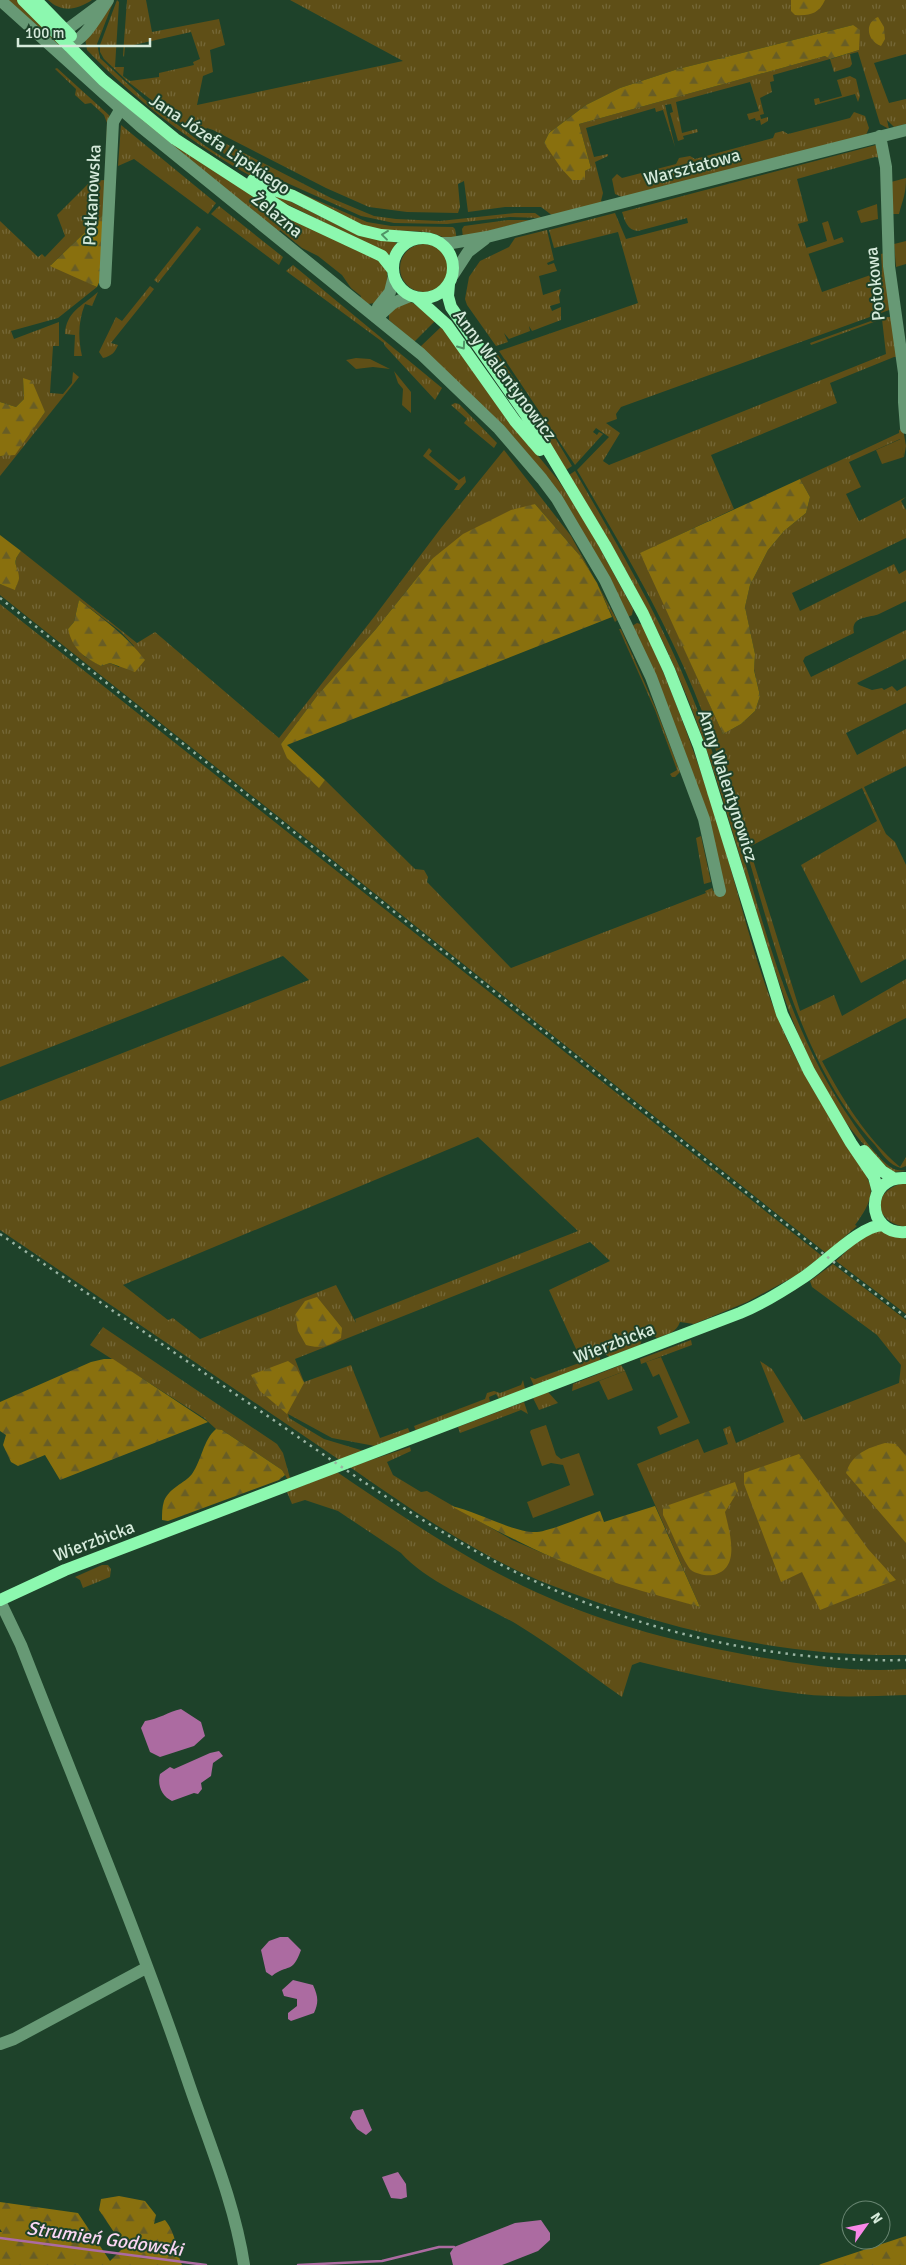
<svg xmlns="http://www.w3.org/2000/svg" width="906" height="2265" font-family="Signika,sans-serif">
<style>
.grass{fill:url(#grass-tufts);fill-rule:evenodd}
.forest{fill:url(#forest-firs)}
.garden{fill:#5f4f17}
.water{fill:#ac6ba1}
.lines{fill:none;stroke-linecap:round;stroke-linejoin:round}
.stream{stroke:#ac6ba1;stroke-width:2.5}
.minor{stroke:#679975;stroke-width:12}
.major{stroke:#8cf8af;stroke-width:12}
.rail{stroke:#9ab4a2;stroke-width:2.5;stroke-dasharray:2.5 5;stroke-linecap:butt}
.oneway{stroke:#509466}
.labels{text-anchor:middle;stroke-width:4;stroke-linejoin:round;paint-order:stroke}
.street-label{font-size:18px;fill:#d6eadb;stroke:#1e422a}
.water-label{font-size:19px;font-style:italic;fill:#fbd6f4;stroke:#1e422a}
</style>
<defs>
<pattern id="grass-tufts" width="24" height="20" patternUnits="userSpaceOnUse" patternTransform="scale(1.25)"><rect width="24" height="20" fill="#5f4f17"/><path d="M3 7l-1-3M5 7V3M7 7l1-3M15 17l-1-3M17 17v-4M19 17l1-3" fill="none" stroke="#756838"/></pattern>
<pattern id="forest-firs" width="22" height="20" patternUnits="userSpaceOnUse" patternTransform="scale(1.25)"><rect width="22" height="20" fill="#89700e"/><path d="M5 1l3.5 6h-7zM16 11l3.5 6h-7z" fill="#685d25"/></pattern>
</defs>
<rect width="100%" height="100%" fill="#1e422a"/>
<path class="grass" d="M8,0H20L145,119L378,259L387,272L388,286L375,303L368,304L360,298L361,296L351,288L342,275L318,256L302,248L280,230L278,232L161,137Z
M48,0H92C77,10 62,13 48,0Z
M114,0L97,44L100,58L144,99L204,145L224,158L257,174L367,222L391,226L453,227L455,229L457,240C446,240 437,233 426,232C407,230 389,232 370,228C335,213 298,200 264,183C200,150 137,102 87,50L85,38Z
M117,0L119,2L115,67H124L123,76L130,81L159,77V73L194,65L193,62L200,59L191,32L125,47L124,57L123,55L127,0H146L152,32L219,19L225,45L210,50L213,72L203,76L197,105L403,61L290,0H906V54L874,63L889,103L906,99V124L894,127L887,120L889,129L880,124L858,52L850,54L852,64L850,67L834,72L830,59L773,75L774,81L770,82L772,92L760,98L764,114L760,115L761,119L768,117V121L761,125L760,120L756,121L755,118L749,120L747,114L759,111L750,82L676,102L682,133L697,129L698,132L683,136L684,139L678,141L670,113L673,112L671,104L665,105L675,147L663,110L656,112L655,108L586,128L594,157L608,154V156L595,162L603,193L601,201L603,203L553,216L541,207H505L468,212L464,181L458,184L460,207L458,213L407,212L369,207L326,188L213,130L207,128L203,132L331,198L374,216L396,219L440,221L515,213H535L542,218L510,217L447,224L394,223L361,216L231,158L204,141L127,81L104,59L100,52V45ZM853,25L859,50L831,59L825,56L579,124L591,168L585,171L544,143L549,133L586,105L620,88L678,69Z
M57,68L110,116L105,213L51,265L97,287L58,318L11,331L14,339L59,322V346H53L50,393L63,394L72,383L73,372L79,377L0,476V456L15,454L45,412L23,378L24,399L16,407L0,402V221L38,257L42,254L45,257L65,236L57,215L91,181L105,180L107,123L104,115L91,103L85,104L75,95L76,89L55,69Z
M850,76L856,79L860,96L858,102L855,94L815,105L814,99L819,98L820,102L842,96L837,80Z
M854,112L865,116L869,128L866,135L624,198L615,194L612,179L617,174L622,178L676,164L679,158L690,156L695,159L773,138L775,133L783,131L788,134L850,118Z
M121,125L216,203L208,214L134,159L118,166Z
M876,145L881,158L875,157L797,179L808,221L798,224L822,292L882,271L881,254L885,253L892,309L621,407L616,414L617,419L606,423L620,433L603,461L609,465L886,354L882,319L811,345L810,343L882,317H891L898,357H894L830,383L837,403L711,455L734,509L641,553L723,734L741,724L755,711L760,696L754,669L755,654L745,607L750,585L768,550L784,531L806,513L810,497L800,479L899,433V430L903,429L906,446L904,457L900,439L849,462L861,487L846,494L859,521L906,497L901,501L906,510V538L792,593L800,611L894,564L899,574L906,570V601C897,605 888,610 879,614C869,618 850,616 854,633L805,657L803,661L811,677L906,630V659L857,683L859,685L872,690L882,688L884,690L892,686L897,691L906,686V703L846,733L857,755L906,729V766L864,787L886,834L895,842L906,865V959L861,983L801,865L877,821L862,788L749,847L800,1011L834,995L842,1016L906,979V1018L822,1061C843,1100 866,1138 900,1167L906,1157V1166L901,1168C889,1165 882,1154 875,1145C816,1081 788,993 764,911C742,837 723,762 694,691C662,613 619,542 577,470L609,437L596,428L593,432L597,435L599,432L603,434L575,465L499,351L638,303L618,232L554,248L549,230L615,213L626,239L688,223L687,218L638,231C627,230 625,221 622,212Z
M267,190L342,227L397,243L389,255L265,193Z
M219,206L283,257L279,265L211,214Z
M508,220H530L463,238L462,229L464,226Z
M197,226L201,229L158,283L154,280Z
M547,230L554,260L547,263L548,265L554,263L557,271L539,276L543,295L561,289L559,296L560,303L550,306L552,311L561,307V320L532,331L529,326L530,331L509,339L504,333L508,342L496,346L467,305L465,299L469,277L480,261L509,247L515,238Z
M400 268a24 24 0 1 1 48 0a24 24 0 1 1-48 0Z
M293,265L442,388L435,400L385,346L384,343L286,271Z
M150,286L154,289L151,293L111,343L118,345C115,352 112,356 103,358L99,352L116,317L122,321Z
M98,292L92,306L85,304C78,322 78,338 82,356H74L75,335L65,334C66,312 82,306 98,292Z
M406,301L413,303L436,320L414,342L389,320V311Z
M442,326L511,423L558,480L585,521L633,609L632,615L628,617L556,491L420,347Z
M496,352L557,441L572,466L566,470L491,357Z
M455,403L459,404L497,443L494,448L464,423L467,419L451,405Z
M504,450L571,536L617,620L615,622L597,583L581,557L535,504L432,559L376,629L317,696L281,744L319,787L325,780L415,869L424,870L428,877L427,882L511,968L706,893L705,891L712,888L713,891L724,890L632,626L637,623L643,625C675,696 701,768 723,842C741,903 756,967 781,1026C804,1080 836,1128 869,1176L867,1178C877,1194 865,1211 855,1225L857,1226L826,1253L0,595V584L15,589C16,586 19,580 18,576C17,566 12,561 21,551L137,643L155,632L279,738L374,617L441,528ZM79,600L120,631L134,646L119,667L110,663L101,666L84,656L68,629L74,622Z
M575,471C617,544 660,617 692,696C748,835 764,995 851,1120C860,1134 878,1159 892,1168C896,1171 903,1170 906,1171L893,1172C820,1114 790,1018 763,933C742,866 724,798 700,731C668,640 620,557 569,475Z
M0,604L822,1256L797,1275L747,1302L694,1324L680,1322C676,1333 668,1334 657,1338L651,1334L643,1337L640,1345L609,1357L604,1353L600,1355V1361L534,1386L530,1377L535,1379L582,1362L549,1290L610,1261L590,1242L295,1359L304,1382L351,1365L380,1438L408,1428L410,1433L375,1446L332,1438L288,1414L289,1418L324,1439L364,1451L341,1461L0,1230V1101L309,980L283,956L0,1067ZM478,1137L578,1231L355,1319L356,1323L336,1285L200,1339L173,1318L168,1320L123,1285Z
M619,629H621L656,709L680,772L675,777H672L670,774L677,770L655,710Z
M701,836L711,882L704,884L696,838Z
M900,1184H906V1227C875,1222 870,1194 900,1184Z
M878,1229L906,1237V1314L836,1261L867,1232Z
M833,1264L906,1320V1655C784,1657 662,1629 548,1584C480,1557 410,1509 350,1467L410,1447L411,1451L387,1462L393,1475L421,1492L427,1491L512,1540L580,1569L700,1607L637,1464L698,1439L704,1453L728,1444L723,1429L730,1426L736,1443L784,1422L760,1361L772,1369L804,1420L899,1383L901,1365L877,1335L812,1287L810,1281Z
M103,1327L277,1444L283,1453L290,1478L288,1480L282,1470L222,1430L216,1429L204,1418L90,1345Z
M691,1340L692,1345L641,1364L640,1359Z
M621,1365L625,1371L572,1391L573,1384Z
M523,1380L525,1389L499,1399L496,1394L489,1397L490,1402L416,1431L414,1426L485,1399L487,1393L494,1391L500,1393L521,1385Z
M548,1392L558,1403L539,1410L533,1398Z
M524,1402L528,1414L521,1410L460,1433L458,1427Z
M337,1472C402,1516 467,1561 538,1593C608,1625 684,1644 759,1657C807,1665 858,1673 906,1669V1695C871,1696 837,1698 802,1694C748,1688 694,1675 640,1662L632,1665L622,1697C588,1673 554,1647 518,1625C484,1605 426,1582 401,1553L338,1511L305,1500L292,1504L287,1492Z
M102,1565H108L111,1569L110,1577L83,1588L80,1580L75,1577Z"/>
<path class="forest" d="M791,0H825C819,14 809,16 795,15L791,11Z
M878,17L884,27L885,39L881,46C867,41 864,23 878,17Z
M853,25L860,30L859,50L830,59L825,56L579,124L591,168L585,171V180H572L561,168L544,143L549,133L586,105L620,88L678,69Z
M105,213L101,278L97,287L50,266Z
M23,378L32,381L45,412L15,455L0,456V402L16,407L24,399Z
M800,479L810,497L806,513L784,531L768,550L750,585L745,607L755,654L754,670L760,696L755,711L741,724L723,734L640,553Z
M535,504L581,557L597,583L612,617L287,745L325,780L319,788L287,758L281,744L317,696L376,629L432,559L463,534L511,510Z
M0,535L21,551C10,564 19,566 19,578C19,581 16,586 15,590L0,584Z
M79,600C103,619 126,635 145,660L135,672L110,663L101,666C83,656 73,650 68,629L74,622Z
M317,1297L342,1328L341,1338C330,1346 320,1349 306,1345L298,1331L295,1315L305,1301Z
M104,1359H113L208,1422L60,1480L45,1455L18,1466L11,1462L3,1445L6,1435L0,1431V1402L91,1362Z
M288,1361L296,1367L304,1383L287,1414L260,1391L251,1375Z
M216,1429L222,1430L282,1470L285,1475L279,1480L168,1521L162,1520C162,1514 162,1507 164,1501C170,1487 184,1484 192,1474C202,1460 203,1440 216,1429Z
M885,1443L896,1444L906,1456V1543L846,1473C852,1454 867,1448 885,1443Z
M799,1454L868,1549L896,1580L820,1610L802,1572L781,1582L744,1484V1473Z
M735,1482L738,1491L725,1512C729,1531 742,1569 713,1575C706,1576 696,1574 691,1570C685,1565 668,1524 663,1515V1507Z
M451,1506C477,1511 513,1533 537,1532C550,1531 585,1516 600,1511L604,1522L655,1506L700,1607C669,1598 638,1591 608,1580C553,1560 501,1534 451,1506Z
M119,2196L145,2201L156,2215L154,2224L165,2220C177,2235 175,2248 182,2265H0V2232H2L0,2229V2202L78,2213L110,2261L124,2247L99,2210L101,2199Z
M906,2236V2265H819L821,2264Z"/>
<path class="garden" d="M906,178C906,194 903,199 899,214H892L891,182Z
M877,204L878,219L861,223L857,211Z
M828,221L834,240L842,237L844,242L808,254L806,248L827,241L822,223Z
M906,241V264L896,267L894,244Z
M356,358L370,359L390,369L373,367L356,369L346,360Z
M394,371L411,392V413L402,405L403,389L398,383Z
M901,439L904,457L882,464L876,450Z
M429,448L432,451L429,455L459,480L465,476L466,482L459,490H454L458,484L423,456Z
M661,1357L690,1423L660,1435L657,1427L678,1417L659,1374L653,1377L646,1362Z
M625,1371L633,1390L608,1400L599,1381Z
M546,1425L556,1455L561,1459L579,1453L594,1495L533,1518L527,1502L570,1485L563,1465L551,1463L542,1466L530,1432L531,1430Z"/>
<path class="water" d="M181,1709L201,1722L205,1736L194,1746L160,1757L150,1752L141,1728L145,1721C159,1719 168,1712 181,1709Z
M219,1751L223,1756L213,1763L211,1776L201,1783L202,1789L198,1794L194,1793L172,1801C162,1796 157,1786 160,1774L170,1767L174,1769L210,1753Z
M280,1937H288L301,1950C292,1975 288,1963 272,1976L266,1972L261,1950L269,1941Z
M293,1980L313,1985C318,1996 319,2002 314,2013L291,2021L288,2019V2013L297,2006V1999L284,1996L282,1990Z
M363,2109L372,2130L366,2135L357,2129L350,2118L353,2111Z
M398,2172L406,2184L407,2197L401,2199L391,2198L382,2177Z
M541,2220L550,2233V2240L538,2251L502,2265H453L450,2253L454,2247L515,2223Z"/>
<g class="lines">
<path class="stream" d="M0,2238L206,2265
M298,2265L382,2261L439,2247H454"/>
<path class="minor" d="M0,0L140,126L421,354L499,429L542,479L557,499L605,580L651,677L704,819L720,891
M61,38L65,31L100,5
M67,45C85,41 98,14 108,0
M880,136L886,167L889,266L904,373V402L906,428
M440,243H452L487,237L906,130
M453,275L468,252L485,239
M105,283L113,122L120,110
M382,313L393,303L410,296
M375,317L378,307L390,292L394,276
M0,1601L21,1645C78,1792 140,1938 190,2087C210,2145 235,2205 244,2265
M0,2044L14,2039L146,1968"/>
<path class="major" d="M23,0L103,80L175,139L286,211L382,256L393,270
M36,0L71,36
M253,180L268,188L293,196L360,230L381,235L420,238
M393 268a30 30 0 1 1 60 0a30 30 0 1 1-60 0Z
M449,284L448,296L451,307L531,422L605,545L643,614L669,670L699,746L782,1014L809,1071L851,1143L874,1177L878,1192
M417,298L447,325L515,421L540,450
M864,1151L882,1171L895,1179
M906,1178C864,1175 865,1236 906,1232
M0,1600L65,1570L740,1313C762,1304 783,1291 804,1277C824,1264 861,1225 883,1225"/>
<path class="rail" d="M0,598L835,1263L906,1317
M0,1234C91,1296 181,1357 272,1419C343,1468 415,1519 492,1560C618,1627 763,1663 906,1660"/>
</g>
<defs><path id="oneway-chevron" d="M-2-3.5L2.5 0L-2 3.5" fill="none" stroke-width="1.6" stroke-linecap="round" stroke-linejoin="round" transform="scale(1.25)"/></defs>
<g class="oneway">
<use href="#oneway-chevron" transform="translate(385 235) rotate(-173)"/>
<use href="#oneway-chevron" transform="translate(462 346) rotate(55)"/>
</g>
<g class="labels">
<g class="street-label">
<text transform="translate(220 144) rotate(34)" y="6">Jana Józefa Lipskiego</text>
<text transform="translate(692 167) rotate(-15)" y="6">Warsztatowa</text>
<text transform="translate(92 195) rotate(-87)" y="6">Potkanowska</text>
<text transform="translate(277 215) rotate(39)" y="6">Żelazna</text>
<text transform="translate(875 284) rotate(-96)" y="6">Potokowa</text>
<text transform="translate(505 375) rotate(53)" y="6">Anny Walentynowicz</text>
<text transform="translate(728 786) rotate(72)" y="6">Anny Walentynowicz</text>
<text transform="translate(614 1343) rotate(-21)" y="6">Wierzbicka</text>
<text transform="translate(94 1541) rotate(-21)" y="6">Wierzbicka</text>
</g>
<g class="water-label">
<text transform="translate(105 2238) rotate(8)" y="7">Strumień Godowski</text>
</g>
</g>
<g transform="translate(866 2225) rotate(57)"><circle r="24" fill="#1e422a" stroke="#688571"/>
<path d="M0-4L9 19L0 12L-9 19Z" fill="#f987e8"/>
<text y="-8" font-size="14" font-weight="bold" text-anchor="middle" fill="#d6eadb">N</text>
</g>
<path d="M18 38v8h132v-8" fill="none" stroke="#d6eadb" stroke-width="2.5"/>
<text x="25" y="38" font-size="15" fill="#d6eadb" stroke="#1e422a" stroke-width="4" paint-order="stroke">100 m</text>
</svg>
